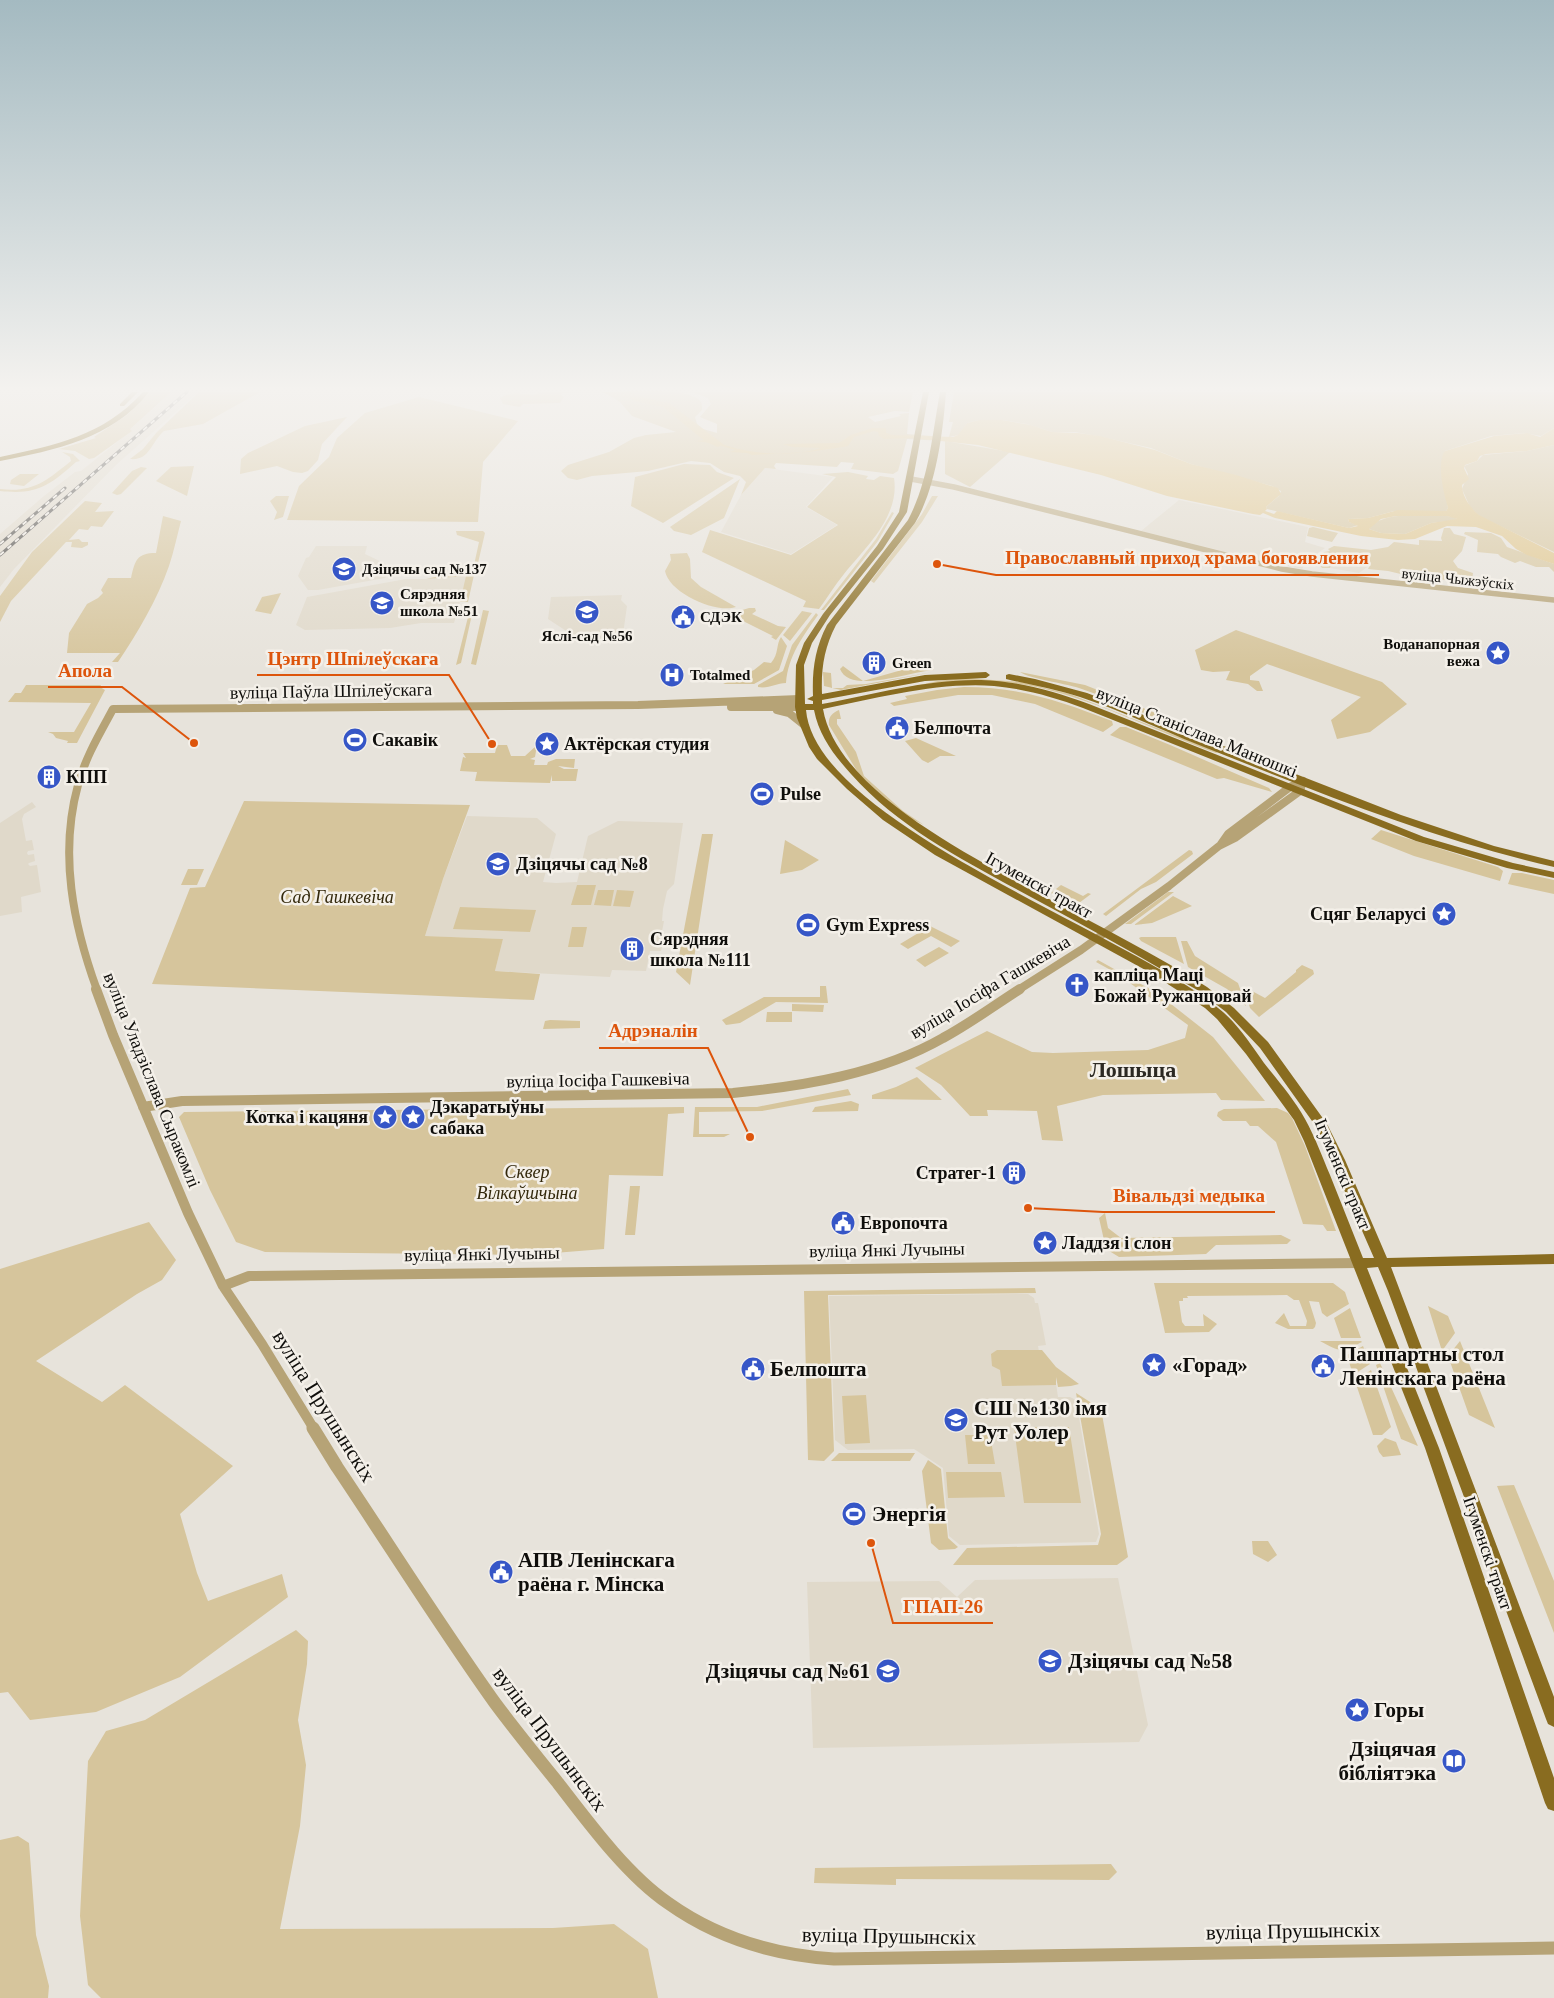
<svg xmlns="http://www.w3.org/2000/svg" width="1554" height="1998" font-family="'Times New Roman',serif">
<style>
.built{fill:#e0d9ca}
.green{fill:#d6c59c}
.water{fill:#dfc487;fill-rule:evenodd}
.lines{fill:none;stroke-linecap:round;stroke-linejoin:round}
.river{fill:#dfc487;fill-rule:evenodd}
.minor-far3{stroke:#b6a376;stroke-width:5.5}
.minor-far2{stroke:#b6a376;stroke-width:8}
.minor-far1{stroke:#b6a376;stroke-width:10}
.minor{stroke:#b6a376;stroke-width:13}
.major{fill:#896c20;fill-rule:evenodd}
.rail-casing{stroke:#474541;stroke-width:3}
.rail{stroke:#f4f0e9;stroke-width:2;stroke-dasharray:5;stroke-linecap:butt}
.labels{text-anchor:middle;stroke-width:5;stroke-linejoin:round;paint-order:stroke}
.far-poi-label{font-size:15px;font-weight:bold;fill:#0f0e0b;stroke:#f4f0e9;text-anchor:start}
.far-street-label{font-size:15px;fill:#0f0e0b;stroke:#f4f0e9}
.street-label{font-size:18px;fill:#0f0e0b;stroke:#f4f0e9}
.poi-label{font-size:18px;font-weight:bold;fill:#0f0e0b;stroke:#f4f0e9;text-anchor:start}
.park-label{font-size:18px;font-style:italic;fill:#34290c;stroke:#f4f0e9}
.near-poi-label{font-size:21px;font-weight:bold;fill:#0f0e0b;stroke:#f4f0e9;text-anchor:start}
.near-street-label{font-size:21px;fill:#0f0e0b;stroke:#f4f0e9}
.district-label{font-size:22px;font-weight:bold;fill:#2c2923;stroke:#f4f0e9}
.leader{fill:none;stroke:#dd550c;stroke-width:2}
.callout-dot{fill:#dd550c;stroke:#f4f0e9;stroke-width:2}
.callout-label{font-size:19px;text-anchor:middle;font-weight:bold;fill:#dd550c;stroke:#f4f0e9;stroke-width:5;stroke-linejoin:round;paint-order:stroke}
</style>
<rect width="100%" height="100%" fill="#e7e3db"/>
<path class="built" d="M171,392H198L116,465L14,569L0,587V534L44,496L75,472L81,471L131,431L129,429Z
M765,468L833,477L806,507L837,525L791,554L721,532L741,495Z
M1179,500L1308,527L1305,542L1325,548L1307,561L1302,569L1267,562L1141,531Z
M316,546H367L365,554L386,564L389,573L385,578L318,590H308L298,576L306,558L309,557Z
M1342,554L1371,557L1370,565L1359,573L1330,568L1332,556Z
M450,576H467L454,623H421L390,628L305,630L296,625L307,597L406,579H428Z
M622,595L621,600L627,606L622,641L583,642L548,619L551,597Z
M32,802L36,807L24,814L22,819L26,841L32,840L34,850L28,851L27,853L28,855L34,854L35,861L29,863L28,864L30,866L37,865L41,892L21,897L22,912L0,916V823Z
M467,816L537,818L556,834L543,882L556,883L577,882L588,836L618,821L683,823L674,884L667,891L663,909L662,921H664L659,947H662L661,951H650L646,971L612,970L610,977L495,971L503,939L425,936L443,879Z
M1028,1294L1034,1298L1035,1303H1038L1046,1345L1038,1346L1042,1368L1054,1369L1058,1397H1070L1076,1400L1099,1534L1096,1542L960,1545L949,1536L943,1468L914,1449L848,1450L835,1440L829,1296Z
M1118,1578L1148,1725L1139,1742L813,1748L807,1582L939,1581L957,1597L975,1580Z"/>
<path class="green" d="M150,392H171L130,429L132,431L94,458L89,459L75,451L59,449L96,438L94,437L127,415Z
M199,392H260L203,424L164,431C151,442 150,461 130,459L143,449L157,432Z
M543,392H587L562,393L561,395L564,397L560,403L523,404L520,407L503,404L500,398C516,388 527,399 543,392Z
M604,392C622,392 692,386 701,402C702,404 702,407 702,410L695,417L697,424L703,429L717,433V424L700,417L711,404L708,398L692,392H913L909,412L895,411L868,417L875,422L901,416L899,414L909,413L907,434L943,437V441L907,439L898,471L893,474L851,469L854,463L841,462L837,467L776,463L774,466L776,469L765,468L741,495L746,482L740,476L724,472L710,463L691,461L648,471L592,476L577,480L568,478L561,471L568,465L609,452L634,438L646,435L676,432L632,416L620,402Z
M954,392H1554V428L1541,436L1524,433L1491,436L1445,451L1442,478L1448,508L1446,511H1394L1368,518L1348,519L1349,522L1358,525L1349,528L1267,509L1266,507L1279,496L1281,491L1272,486L1191,464L1151,448L1102,437L1075,432H1052L1027,424L1002,420H979L967,423L959,435L949,437L953,422H949Z
M419,397L518,421L483,462L478,522L287,520L299,486L329,457L337,438L365,413Z
M347,417L322,444L318,460L308,471L302,473L293,472L277,466L240,474L241,459L248,453L305,426Z
M945,441L1010,452L970,487L945,474Z
M1554,445V552L1479,516L1470,507L1462,489L1468,474L1464,466L1477,461L1483,455L1527,451Z
M62,452L73,454L80,461L76,462C49,486 37,495 0,491V489C33,493 46,481 71,461L70,457Z
M684,464L710,465L717,472L734,478L663,523L631,506L635,477Z
M194,466L187,496L156,481L171,467Z
M141,467L147,468L121,494L117,495L112,493L132,471Z
M848,472L868,476L866,479L874,480L880,476L894,478C900,516 866,547 844,574C835,585 827,598 819,609L803,607L806,601L702,552L710,530L791,555L838,525L807,507L836,477L822,474Z
M20,474H39L24,486L10,484L11,480Z
M740,479L724,518L691,535L674,531L670,527Z
M276,496H289L283,517L274,520L277,512L270,501Z
M932,496H938L922,522L874,583L871,581L922,514Z
M85,501L102,503L95,512L114,511L102,527L91,526L88,530L79,529L69,540L79,539L82,542H88V545L82,548L71,547L72,542H66L11,601L0,622V596L32,552Z
M892,512L894,513L878,541L824,610H821L876,539Z
M163,516L181,521C177,536 174,551 169,566C157,600 138,632 118,662H112L120,653H67L69,633L87,604L98,598L103,593L101,590L108,578H131C135,560 137,553 156,553Z
M1447,516L1455,517L1457,520L1431,523L1405,534L1381,533L1369,529C1382,510 1427,516 1447,516Z
M1313,527L1338,533L1332,542L1307,536L1309,528Z
M1444,528H1450L1454,534L1466,537L1462,551L1453,561L1458,568L1473,573L1472,580L1466,579L1461,583L1448,581L1429,576L1405,575L1388,571L1368,569L1370,565V557L1342,554L1333,556L1330,568H1322L1317,562L1324,552L1330,551L1328,549L1334,546L1371,550L1388,547L1394,542L1419,545V540L1442,541L1441,538Z
M456,531H483L485,533L478,563L474,565L479,542L457,535Z
M1465,532L1491,533L1501,538L1507,547L1554,564V572L1549,567H1536L1520,561L1515,563L1501,557L1498,554L1477,552L1478,540L1464,534Z
M687,553L690,559L691,578L701,587L736,607C716,614 669,593 665,571L671,560L670,554Z
M448,574L474,575L468,602H460L466,576L426,579Z
M281,593L271,614L255,611L262,597Z
M749,608H755L756,611L752,614L778,626L786,627L776,640L771,637L773,636L729,614Z
M470,609L473,610L461,663L456,665Z
M483,610L489,611L488,615L476,665L471,664Z
M802,611L812,613L790,641L783,635Z
M816,613L818,615C803,636 788,656 786,683C776,683 769,689 758,687V685L783,671L792,645Z
M1236,630L1382,682L1407,704L1370,732L1337,739L1331,720L1361,697L1267,664L1250,676V680L1259,681L1263,691H1257L1248,684L1226,680L1230,671L1213,672L1201,670L1195,650Z
M781,637L787,646L779,670L754,684H723L754,670L764,662L771,663C779,654 776,644 781,637Z
M923,664L929,665L934,670C912,671 850,695 840,669L843,666L863,681Z
M823,672L831,673L832,688H843L847,685L866,684L933,672L841,690L824,686Z
M1020,672L1085,685L1221,739L1218,742C1171,726 1126,704 1079,688C1064,683 1030,679 1020,672Z
M964,678L1021,682L1070,694L1218,752L1216,753C1155,731 1089,696 1026,685C986,678 945,681 905,688L938,681Z
M26,685H101L100,687L105,690L77,743H67L68,741L56,738L53,734L48,732H74L91,703L8,702L15,693H21Z
M964,687C1020,687 1060,701 1112,721L1113,725L1103,732L1035,704L992,695H958L894,706L890,703L907,699L905,696L937,690Z
M839,710L841,719H837V724L856,752L864,776L903,811L924,825L902,814L860,776L829,725C828,717 832,713 839,710Z
M1120,727H1126C1175,746 1221,768 1269,788L1272,792L1224,778L1217,779L1110,735Z
M916,738L956,756H940L928,763L922,760L905,741Z
M497,745H507L511,756H525L537,745L535,757L530,759L535,760L534,765H547L548,762L556,759H575L574,768L558,766L564,769H578L576,781H552V775L550,783L475,781L477,772L460,771L463,757L466,758L463,753H495Z
M244,801L470,805L443,879L425,936L503,939L495,971L540,974L534,1000L152,984L190,888L205,887Z
M1381,830L1498,867L1503,871L1500,881L1414,856L1371,839Z
M702,834H713L690,985L676,972Z
M785,840L819,860L802,870L780,874Z
M1189,850L1192,851L1193,854L1156,882L1141,889L1106,916L1103,914Z
M188,869H204L197,885H181Z
M1512,873H1522L1554,880V894L1508,884Z
M577,885H596L591,905H571Z
M1061,885L1083,896L1088,893L1091,894L1075,906L1051,893Z
M598,890H614L611,906L594,905Z
M617,890L634,891L630,907L613,906Z
M1168,892H1174L1131,924H1125Z
M1173,896L1192,906L1152,923L1134,925Z
M460,907L536,910L530,932L453,929Z
M930,926L960,941L951,947L931,936L908,949L900,944Z
M572,927H587L583,947H568Z
M1141,937H1176L1184,964L1141,941L1139,938Z
M1181,941H1187L1195,956L1238,983L1246,1006L1227,989L1188,967Z
M939,947L949,953L925,967L916,960Z
M1098,960L1157,993L1213,1037L1265,1101L1221,1100L1216,1093L1103,1095L1057,1106L1063,1141L1042,1140L1037,1111L987,1110L988,1116H970L941,1085L915,1068L987,1031L1032,1052L1053,1053L1148,1050L1185,1038L1188,1025L1116,973L1096,962Z
M1302,965L1313,970L1314,974L1259,1017L1250,1008L1246,995L1252,991L1265,998L1296,972V970Z
M820,986H826L828,1003L776,1002L740,1023L726,1025L722,1020L764,997H820Z
M792,1004L824,1005L823,1012L792,1011Z
M767,1012H792V1022H766Z
M550,1020L580,1021V1028L543,1029L545,1021Z
M917,1077L942,1100L872,1099V1095L896,1087Z
M848,1089L851,1095L762,1111L699,1112V1134H730L724,1137H693L695,1107H757Z
M851,1101L859,1104L858,1111L812,1112L815,1107Z
M684,1107V1113L668,1114L663,1176L609,1175L604,1249L529,1255L265,1252L236,1242L210,1190L179,1117L184,1112Z
M1277,1108L1288,1113L1292,1118L1305,1146L1336,1231H1327L1323,1225L1303,1224L1276,1142L1258,1126H1250L1246,1121H1223L1217,1116L1218,1112L1224,1109Z
M630,1186H640L635,1235H625Z
M1105,1213L1108,1228L1121,1238L1281,1235L1291,1240L1287,1244L1216,1245L1206,1254L1119,1257L1106,1249L1099,1218Z
M149,1222L176,1260L162,1280L137,1294L36,1361L102,1402L125,1385L233,1466L180,1514L197,1573L208,1601L282,1574L288,1597L180,1677L96,1712L30,1720L8,1692L0,1693V1269Z
M1154,1283H1333L1345,1292L1349,1304L1327,1317L1322,1313L1319,1302L1309,1301L1316,1323L1315,1327L1313,1329H1288L1275,1323L1284,1313L1290,1326H1306L1307,1321L1299,1300H1294L1287,1295L1187,1296L1188,1298H1183V1301H1179L1182,1322L1185,1326H1204L1203,1314L1217,1324L1209,1332L1165,1333Z
M1035,1288L1036,1293L828,1295L834,1451L824,1461L808,1460L804,1291Z
M1428,1306L1448,1316L1455,1333L1442,1351Z
M1350,1308L1361,1338H1341L1334,1318Z
M1320,1341H1361L1362,1342C1341,1353 1340,1352 1320,1341Z
M1460,1341L1495,1428L1469,1415L1448,1356Z
M1363,1346L1370,1364L1353,1375L1347,1355Z
M997,1350H1042L1056,1367L1079,1384L1071,1386L1058,1387L1056,1377V1385L1002,1386L1000,1370L992,1366L991,1354Z
M1380,1363L1418,1446L1401,1439L1376,1365Z
M1371,1370L1391,1427L1382,1435H1373L1355,1381Z
M1076,1393L1101,1409L1128,1557L1117,1565H953L967,1548L1098,1545L1101,1534Z
M866,1395L870,1443L845,1444L842,1396Z
M1014,1427H1069L1081,1503H1024Z
M965,1435H990L995,1464H968Z
M1385,1438L1396,1442L1401,1455L1383,1457L1379,1452L1377,1446Z
M839,1453H915L910,1461H831Z
M928,1460L941,1469L948,1538L958,1547L955,1549L939,1550L931,1543L922,1471Z
M946,1472H1001L1005,1497L948,1498Z
M1514,1485L1554,1581V1633L1497,1486Z
M1252,1541H1268L1277,1555L1268,1562L1253,1554Z
M296,1630L308,1641L307,1664L298,1720L306,1765L300,1826L280,1929L553,1928L614,1924L648,1949L658,1998H101L88,1985L80,1916L88,1761L106,1731L145,1720Z
M18,1836L29,1843L36,1935L49,1986L48,1998H0V1840Z
M1111,1864L1117,1872L1109,1880L896,1879V1885L814,1883L815,1868Z"/>
<path class="water" d="M979,420H1002L1031,425L1052,432L1078,433L1100,436L1155,450L1191,464L1236,475L1278,488L1281,494L1266,507L1267,509L1265,511L1274,514L1277,511L1349,528L1358,526L1349,522L1348,519L1368,518L1398,510L1446,511L1448,508C1444,494 1436,463 1445,451L1494,436L1527,433L1540,437L1554,428V445L1527,451L1486,454L1480,456L1477,461L1465,465L1464,468L1469,479L1462,485C1462,496 1471,509 1479,515L1554,553V564L1527,555L1516,549L1502,536L1476,527L1447,526L1415,539L1398,540L1361,536L1275,518L1263,513L1260,515L1253,514L1167,496L1101,475L978,445L913,438L884,439L879,436L878,432L874,431L854,437L848,446L843,447L808,452L752,455L747,453L730,452L736,450L712,443L696,441L705,440L698,433L701,431C707,435 711,440 717,442C744,454 793,458 821,448L792,447L783,444L839,443L851,435L873,428H886V433L892,435L953,437L958,435L967,423ZM1396,516H1447L1457,519L1431,523L1405,534L1381,533L1369,529L1381,519Z"/>
<g class="lines">
<path class="river" d="M602,392H631L641,397L669,403L723,444L718,447L706,442L663,407L635,401L629,398L610,396Z"/>
<path class="minor-far3" d="M911,479L954,487L1282,569L1312,574L1554,600"/>
<path class="minor-far2" d="M731,707H800
M777,710L789,713L804,725
M1221,844L1228,834L1290,787L1303,781
M97,990C73,924 59,854 78,785C85,758 100,733 113,709L638,705L799,699
M1018,990L1081,950L1169,886L1219,846L1235,838L1300,791L1303,781"/>
<path class="minor-far1" d="M96,989L113,1035L188,1213L223,1286L262,1344L314,1429
M143,1107L182,1101L733,1093C804,1086 880,1074 943,1038C969,1024 995,1005 1020,989
M223,1286L249,1276L1359,1263"/>
<path class="minor" d="M313,1428L337,1467C390,1546 440,1626 495,1703C515,1730 537,1757 558,1783C588,1822 627,1875 668,1903C717,1938 774,1955 834,1959L1554,1948"/>
<path class="major" d="M132,392H138L124,406H120V404Z
M143,392H149C112,439 55,450 0,461V457C56,445 103,436 143,392Z
M923,392H929L907,512L883,549L830,615L812,643L804,665L805,704H813V701L807,699L813,696C812,670 815,648 827,625L908,520C929,480 932,436 940,392H946C943,432 936,488 915,523L836,625C824,648 821,669 822,694L925,675L986,672L990,675L986,678L925,681L822,700V704C875,694 927,679 981,680C1018,681 1054,691 1089,704L1424,837L1513,863L1554,872V878L1507,868L1416,841L1083,708C1054,697 1025,689 994,686C936,682 879,698 823,709C837,790 970,855 1036,892C1086,919 1137,945 1186,974L1207,987L1234,1008L1268,1042L1327,1124L1345,1160L1387,1258L1554,1254V1264L1391,1267L1554,1697V1727L1548,1724L1546,1719L1388,1291L1378,1267L1367,1268L1439,1448L1554,1778V1811L1548,1809L1545,1803L1425,1448L1304,1141L1294,1120L1246,1054L1217,1019L1205,1008L1149,972L935,855L883,820L847,789L817,759L809,747L797,718L795,707L796,665L804,643L823,614L877,546L899,512ZM806,710H814C819,736 834,755 851,774C900,829 965,861 1029,896C1079,923 1129,950 1178,979L1199,991L1226,1012L1260,1048L1317,1128L1374,1258H1363C1352,1230 1341,1203 1330,1175C1322,1156 1315,1137 1305,1119C1294,1099 1278,1081 1264,1063C1252,1046 1239,1026 1223,1012C1138,936 816,825 806,710Z
M1009,674L1035,679L1087,693L1401,815L1494,846L1554,861V867C1432,839 1315,791 1199,745C1159,729 1120,710 1080,697C1055,689 1031,685 1006,679V675Z"/>
<defs>
<path id="rail" d="M0,544L65,488
M0,555L187,392"/>
</defs>
<use href="#rail" class="rail-casing"/>
<use href="#rail" class="rail"/>
</g>
<linearGradient id="sky" x2="0" y2="1"><stop stop-color="#a4bac1"/><stop offset="0.58" stop-color="#f4f2ef"/><stop offset="1" stop-color="#f4f2ef" stop-opacity="0"/></linearGradient>
<rect width="1554" height="671" fill="url(#sky)"/>
<defs>
<symbol id="school-disc" viewBox="-11 -11 22 22"><circle r="9.5" fill="#3656c7" stroke="#f4f0e9"/><path d="M0-5L7-2L0 1L-7-2ZM-4 1L0 2.5L4 1V4Q0 6-4 4Z" fill="#fff"/></symbol>
<symbol id="civic-disc" viewBox="-11 -11 22 22"><circle r="9.5" fill="#3656c7" stroke="#f4f0e9"/><path d="M-.6-6.5H3V-4.5H.6V-3L4-1V1h2V6H-6V1h2V-1L-.6-3ZM-1.2 2.5V6h2.4V2.5Z" fill="#fff"/></symbol>
<symbol id="sight-disc" viewBox="-11 -11 22 22"><circle r="9.5" fill="#3656c7" stroke="#f4f0e9"/><path d="M0-6L1.8-2.2L6-1.7L2.9 1.2L3.7 5.4L0 3.3L-3.7 5.4L-2.9 1.2L-6-1.7L-1.8-2.2Z" fill="#fff"/></symbol>
<symbol id="building-disc" viewBox="-11 -11 22 22"><circle r="9.5" fill="#3656c7" stroke="#f4f0e9"/><path d="M-4-6H4V6H1V3H-1V6H-4ZM-2.5-4.3h1.7v1.8h-1.7ZM.8-4.3h1.7v1.8H.8ZM-2.5-1h1.7V.8h-1.7ZM.8-1h1.7V.8H.8Z" fill="#fff"/></symbol>
<symbol id="hospital-disc" viewBox="-11 -11 22 22"><circle r="9.5" fill="#3656c7" stroke="#f4f0e9"/><path d="M-5-5h3v3.5h4V-5h3V5h-3V1.5h-4V5h-3Z" fill="#fff"/></symbol>
<symbol id="stadium-disc" viewBox="-11 -11 22 22"><circle r="9.5" fill="#3656c7" stroke="#f4f0e9"/><path d="M0-5a6.5 5 0 1 0 0 10a6.5 5 0 1 0 0-10ZM-3.5-1.8h7v3.6h-7Z" fill="#fff"/></symbol>
<symbol id="church-disc" viewBox="-11 -11 22 22"><circle r="9.5" fill="#3656c7" stroke="#f4f0e9"/><path d="M-1.2-6h2.4v3.5h3.3v2.4h-3.3V6h-2.4V-.1h-3.3v-2.4h3.3Z" fill="#fff"/></symbol>
<symbol id="library-disc" viewBox="-11 -11 22 22"><circle r="9.5" fill="#3656c7" stroke="#f4f0e9"/><path d="M-6-4Q-3-5.5-.7-3.5V5Q-3 3-6 4ZM6-4Q3-5.5 .7-3.5V5Q3 3 6 4Z" fill="#fff"/></symbol>
</defs>
<g fill-rule="evenodd">
<use href="#school-disc" x="330" y="555" width="28" height="28"/>
<use href="#school-disc" x="368" y="589" width="28" height="28"/>
<use href="#school-disc" x="573" y="598" width="28" height="28"/>
<use href="#civic-disc" x="669" y="603" width="28" height="28"/>
<use href="#sight-disc" x="1484" y="639" width="28" height="28"/>
<use href="#building-disc" x="860" y="649" width="28" height="28"/>
<use href="#hospital-disc" x="658" y="661" width="28" height="28"/>
<use href="#civic-disc" x="883" y="714" width="28" height="28"/>
<use href="#stadium-disc" x="341" y="726" width="28" height="28"/>
<use href="#sight-disc" x="533" y="730" width="28" height="28"/>
<use href="#building-disc" x="35" y="763" width="28" height="28"/>
<use href="#stadium-disc" x="748" y="780" width="28" height="28"/>
<use href="#school-disc" x="484" y="850" width="28" height="28"/>
<use href="#sight-disc" x="1430" y="900" width="28" height="28"/>
<use href="#stadium-disc" x="794" y="911" width="28" height="28"/>
<use href="#building-disc" x="618" y="935" width="28" height="28"/>
<use href="#church-disc" x="1063" y="971" width="28" height="28"/>
<use href="#sight-disc" x="371" y="1103" width="28" height="28"/>
<use href="#sight-disc" x="399" y="1103" width="28" height="28"/>
<use href="#building-disc" x="1000" y="1159" width="28" height="28"/>
<use href="#civic-disc" x="829" y="1209" width="28" height="28"/>
<use href="#sight-disc" x="1031" y="1229" width="28" height="28"/>
<use href="#sight-disc" x="1140" y="1351" width="28" height="28"/>
<use href="#civic-disc" x="1309" y="1352" width="28" height="28"/>
<use href="#civic-disc" x="739" y="1355" width="28" height="28"/>
<use href="#school-disc" x="942" y="1406" width="28" height="28"/>
<use href="#stadium-disc" x="840" y="1500" width="28" height="28"/>
<use href="#civic-disc" x="487" y="1558" width="28" height="28"/>
<use href="#school-disc" x="1036" y="1647" width="28" height="28"/>
<use href="#school-disc" x="874" y="1657" width="28" height="28"/>
<use href="#sight-disc" x="1343" y="1696" width="28" height="28"/>
<use href="#library-disc" x="1440" y="1747" width="28" height="28"/>
</g>
<g class="labels">
<g class="far-poi-label">
<text x="362" y="574">Дзіцячы сад №137</text>
<text x="400" y="599">Сярэдняя<tspan x="400" dy="17">школа №51</tspan></text>
<text x="700" y="622">СДЭК</text>
<text x="587" y="641" text-anchor="middle">Яслі-сад №56</text>
<text x="1480" y="649" text-anchor="end">Воданапорная<tspan x="1480" dy="17">вежа</tspan></text>
<text x="892" y="668">Green</text>
<text x="690" y="680">Totalmed</text>
</g>
<g class="far-street-label">
<text transform="translate(1458 579) rotate(6)" y="5">вуліца Чыжэўскіх</text>
</g>
<g class="street-label">
<text transform="translate(331 691) rotate(-1)" y="6">вуліца Паўла Шпілеўскага</text>
<text transform="translate(1197 732) rotate(22)" y="6">вуліца Станіслава Манюшкі</text>
<text transform="translate(1039 885) rotate(29)" y="6">Ігуменскі тракт</text>
<text transform="translate(990 987) rotate(-31)" y="6">вуліца Іосіфа Гашкевіча</text>
<text transform="translate(152 1080) rotate(68)" y="6">вуліца Уладзіслава Сыракомлі</text>
<text transform="translate(598 1080) rotate(-1)" y="6">вуліца Іосіфа Гашкевіча</text>
<text transform="translate(1343 1174) rotate(67)" y="6">Ігуменскі тракт</text>
<text transform="translate(887 1250) rotate(-1)" y="6">вуліца Янкі Лучыны</text>
<text transform="translate(482 1254) rotate(-1)" y="6">вуліца Янкі Лучыны</text>
<text transform="translate(1488 1553) rotate(71)" y="6">Ігуменскі тракт</text>
</g>
<g class="poi-label">
<text x="914" y="734">Белпочта</text>
<text x="372" y="746">Сакавік</text>
<text x="564" y="750">Актёрская студия</text>
<text x="66" y="783">КПП</text>
<text x="780" y="800">Pulse</text>
<text x="516" y="870">Дзіцячы сад №8</text>
<text x="1426" y="920" text-anchor="end">Сцяг Беларусі</text>
<text x="826" y="931">Gym Express</text>
<text x="650" y="945">Сярэдняя<tspan x="650" dy="21">школа №111</tspan></text>
<text x="1094" y="981">капліца Маці<tspan x="1094" dy="21">Божай Ружанцовай</tspan></text>
<text x="430" y="1113">Дэкаратыўны<tspan x="430" dy="21">сабака</tspan></text>
<text x="368" y="1123" text-anchor="end">Котка і кацяня</text>
<text x="996" y="1179" text-anchor="end">Стратег-1</text>
<text x="860" y="1229">Европочта</text>
<text x="1062" y="1249">Ладдзя і слон</text>
</g>
<g class="park-label">
<text x="337" y="903">Сад Гашкевіча</text>
<text x="527" y="1178">Сквер<tspan x="527" dy="21">Вілкаўшчына</tspan></text>
</g>
<g class="near-poi-label">
<text x="1340" y="1361">Пашпартны стол<tspan x="1340" dy="24">Ленінскага раёна</tspan></text>
<text x="1172" y="1372">«Горад»</text>
<text x="770" y="1376">Белпошта</text>
<text x="974" y="1415">СШ №130 імя<tspan x="974" dy="24">Рут Уолер</tspan></text>
<text x="872" y="1521">Энергія</text>
<text x="518" y="1567">АПВ Ленінскага<tspan x="518" dy="24">раёна г. Мінска</tspan></text>
<text x="1068" y="1668">Дзіцячы сад №58</text>
<text x="870" y="1678" text-anchor="end">Дзіцячы сад №61</text>
<text x="1374" y="1717">Горы</text>
<text x="1436" y="1756" text-anchor="end">Дзіцячая<tspan x="1436" dy="24">бібліятэка</tspan></text>
</g>
<g class="near-street-label">
<text transform="translate(324 1406) rotate(58)" y="7">вуліца Прушынскіх</text>
<text transform="translate(550 1739) rotate(53)" y="7">вуліца Прушынскіх</text>
<text transform="translate(1293 1931) rotate(-1)" y="7">вуліца Прушынскіх</text>
<text transform="translate(889 1936) rotate(1)" y="7">вуліца Прушынскіх</text>
</g>
<g class="district-label">
<text x="1133" y="1077">Лошыца</text>
</g>
</g>
<path class="leader" d="M937 564L996 575H1379M492 744L449 675H257M194 743L122 687H48M750 1137L708 1048H599M1028 1208L1103 1212H1275M871 1543L893 1623H993"/>
<g class="callout-dot">
<circle cx="937" cy="564" r="5"/>
<circle cx="492" cy="744" r="5"/>
<circle cx="194" cy="743" r="5"/>
<circle cx="750" cy="1137" r="5"/>
<circle cx="1028" cy="1208" r="5"/>
<circle cx="871" cy="1543" r="5"/>
</g>
<g class="callout-label">
<text x="1187" y="564">Православный приход храма богоявления</text>
<text x="353" y="665">Цэнтр Шпілеўскага</text>
<text x="85" y="677">Апола</text>
<text x="653" y="1037">Адрэналін</text>
<text x="1189" y="1202">Вівальдзі медыка</text>
<text x="943" y="1613">ГПАП-26</text>
</g>
</svg>
